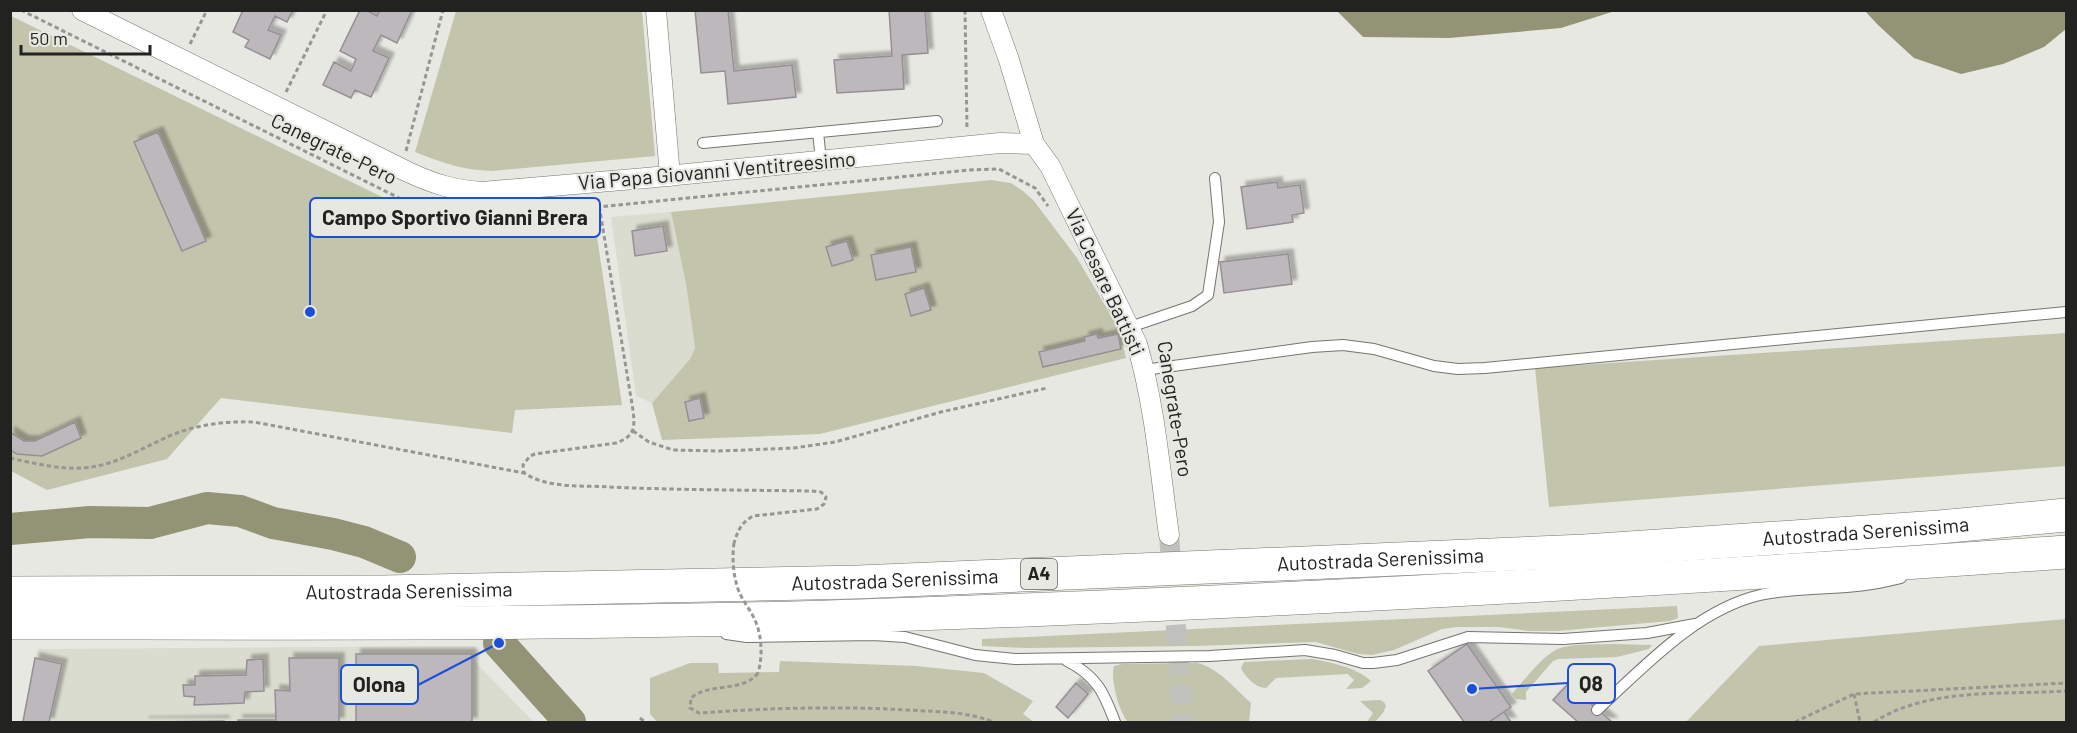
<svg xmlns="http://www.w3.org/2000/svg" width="2077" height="733" font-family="Barlow,sans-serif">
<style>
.built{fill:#dbdcd0}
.green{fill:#c3c4ac}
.water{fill:#929475}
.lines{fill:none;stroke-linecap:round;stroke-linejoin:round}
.river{stroke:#929475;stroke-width:32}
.building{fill:#bdb8bc;stroke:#959094;stroke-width:1.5;filter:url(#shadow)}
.street-tunnel{stroke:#c0c0bc;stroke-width:20;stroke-dasharray:20 10;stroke-linecap:butt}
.lane-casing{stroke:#757570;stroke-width:12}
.street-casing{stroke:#757570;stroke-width:21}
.highway-casing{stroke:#757570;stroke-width:34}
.path{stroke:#969692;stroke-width:3;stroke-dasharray:4.5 3;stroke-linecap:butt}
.lane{stroke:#fff;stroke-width:10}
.street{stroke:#fff;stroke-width:20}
.highway{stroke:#fff;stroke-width:33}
.path-bridge{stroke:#969692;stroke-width:3;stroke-dasharray:4.5 3;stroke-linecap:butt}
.labels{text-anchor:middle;stroke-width:4.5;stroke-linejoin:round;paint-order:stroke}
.shield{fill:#e8e8e3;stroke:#5d5d5a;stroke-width:1.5}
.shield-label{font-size:18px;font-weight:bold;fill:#222220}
.street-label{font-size:20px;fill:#222220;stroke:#e8e8e3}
.leader{fill:none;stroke:#1d4ed8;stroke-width:2}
.callout-dot{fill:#1d4ed8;stroke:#e8e8e3;stroke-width:2}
.callout{fill:#e8e8e3;stroke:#1d4ed8;stroke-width:2}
.callout-label{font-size:21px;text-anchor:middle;font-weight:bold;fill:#222220}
</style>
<defs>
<filter id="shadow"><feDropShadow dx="5" dy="-5" stdDeviation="1.5" flood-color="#0004"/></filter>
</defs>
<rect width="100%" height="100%" fill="#e8e8e3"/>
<path class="built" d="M671,212L686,284L695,348L690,359L652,403L636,396L611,217Z
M475,646V662L534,722H21L38,649Z"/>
<path class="green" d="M456,11H642L655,156L492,171C462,170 443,163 415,152Z
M11,16L415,213C439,222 462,227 487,227L594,216L622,405L515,410L512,433L221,398L167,459L47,490L11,471Z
M991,180L1011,183L1023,191L1034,201L1077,258L1119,329L1126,358L820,434L662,440L652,403L690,359L695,348L686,284L671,212Z
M2066,333V466L1549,507L1535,368Z
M1677,606L1678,618L1670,621L1557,631H1529L1499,627H1457L1442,629L1394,650L1372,655L1358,654L1316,642L1194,646L1026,648L982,646V639Z
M2066,619V722H1686L1759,646Z
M1612,644L1652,645L1649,649L1617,657L1558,659L1553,661L1526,692V700L1516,699L1512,694C1523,682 1544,653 1560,648C1576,643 1595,645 1612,644Z
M1312,659C1330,662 1358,668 1371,681L1362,688L1346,689L1354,680L1348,674L1276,678L1266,688C1256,688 1245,677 1241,668L1244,662Z
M780,661L916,666L984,673L1033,701L1023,714L1034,722H657L650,714V678L690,663H718L719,673L779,672Z
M1197,663C1219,668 1235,689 1251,703L1249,722H1128C1119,712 1110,679 1114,666L1122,664Z
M1380,700L1384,702L1386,706L1383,713L1375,722H1367L1373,713L1360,701Z"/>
<path class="water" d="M1337,11H1615L1561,28L1449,38L1363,37Z
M1865,11H2066V29L2044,47L2003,64L1961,74L1914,58L1878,25Z"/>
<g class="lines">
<path class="river" d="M10,529L90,522L150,523L207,508L240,511L273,523L333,534L364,542L400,557
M499,643L570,722"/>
</g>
<path class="building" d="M243,10H293L287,22L275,16L268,30L281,35L270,59L245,47L249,40L233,32Z
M360,10H366L377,16L380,10H412L397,43L381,35L373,51L389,58L371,97L355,90L351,98L323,85L334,62L351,71L356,59L340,51Z
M695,10H728L734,71L792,65L796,97L728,104L725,71L701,73Z
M889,10H925L928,53L902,55L904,89L837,93L834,60L892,56Z
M158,132L206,241L182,251L134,142Z
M1277,182L1278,188L1300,185L1304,213L1292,215L1293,222L1247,229L1241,187Z
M663,226L667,251L635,256L632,231Z
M847,241L853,260L832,266L826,247Z
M911,247L916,272L876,280L871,255Z
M1288,254L1292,284L1224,293L1220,262Z
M924,288L931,310L911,316L905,294Z
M1097,334L1098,338L1118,334L1121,349L1043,367L1039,352L1085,341L1084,337Z
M700,398L704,418L689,421L685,402Z
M75,422L81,438L42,456L17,454L10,450V432L24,441H35Z
M1467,644L1511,707L1489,722H1464L1428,671Z
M356,654H472V722H356Z
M35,658L62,664L49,722H23Z
M289,658H339V722H238V720H276L275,690L290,691Z
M263,659L264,691L245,692L244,703L194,705L195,697L184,696L183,685H195V676L246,675L247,660Z
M1076,683L1088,694L1068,718L1056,707Z
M1568,684L1612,722H1578L1553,700Z
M1504,712L1511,722H1489Z
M224,721V722H144Z"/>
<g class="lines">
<path class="street-tunnel" d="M1169,535L1183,722"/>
<defs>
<path id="lane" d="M818,132L821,161
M703,143L937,121
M1130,327L1192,306L1208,295L1219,222L1215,178
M1144,370L1312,347L1343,345L1374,349L1434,366L1458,369L1485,368L2066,312
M726,634L747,637L873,635L905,637L975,655L1015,659L1210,656L1305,650L1335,655L1363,663H1373L1397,660L1468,637L1563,639L1647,633L1695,624
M1067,661C1097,676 1104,693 1115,722
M1597,710C1644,667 1696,610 1760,595C1794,587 1830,590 1865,585C1877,584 1889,581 1901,578"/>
<path id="street" d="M82,10L408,172C434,184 453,190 482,192L646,178L1000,143L1034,144
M656,10L670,176
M991,10L1009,60L1034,144L1050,166L1137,344C1155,406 1160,471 1169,535"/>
<g id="highway">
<path id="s1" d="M10,593L383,592L858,582L1585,551L1939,527L2066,515"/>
<path d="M10,623C293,623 576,625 858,616C1261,603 1664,580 2066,552"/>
</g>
</defs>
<use href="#lane" class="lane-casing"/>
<use href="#street" class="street-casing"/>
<use href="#highway" class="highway-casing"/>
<path class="path" d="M21,10L401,199C431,212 456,215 488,218L969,170L999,169L1035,188L1048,206
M965,10L967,129
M190,44L207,10
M286,92L327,10
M406,151L443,10
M598,199L633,410C635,428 635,436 616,443L535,454L530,456L523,465L524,473C549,489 581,485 609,487C677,490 745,490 812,491L821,492L826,497L824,504L817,509L753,516C741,523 738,530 734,543
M633,431L649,442L673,450L719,451L794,448L835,442L941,412L1047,388
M10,458C37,464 65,471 92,467C118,463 141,449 165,438C193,425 223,421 254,422L524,473
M758,673C743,693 710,682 691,698L690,708L699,713C768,708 838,706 907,710C937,712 966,711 993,722
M1854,694L1860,722
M640,718L645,722
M1795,722L1854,694L2066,683
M1874,722C1929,687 2003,695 2066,691"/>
<use href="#lane" class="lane"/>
<use href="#street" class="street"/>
<use href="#highway" class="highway"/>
<path class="path-bridge" d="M734,543C732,558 733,574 738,589C742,600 749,608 754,618C762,634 763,656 758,673"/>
</g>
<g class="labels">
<rect class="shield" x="1021" y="559" width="36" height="30" rx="4.5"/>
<g class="shield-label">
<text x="1039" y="580">A4</text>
</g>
<g class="street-label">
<text transform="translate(334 149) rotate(26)" y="7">Canegrate-Pero</text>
<text transform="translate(717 171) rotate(-5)" y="7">Via Papa Giovanni Ventitreesimo</text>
<text transform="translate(1105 282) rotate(65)" y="7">Via Cesare Battisti</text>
<text transform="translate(1175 409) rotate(81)" y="7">Canegrate-Pero</text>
<text dy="7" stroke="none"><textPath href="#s1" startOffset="1857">Autostrada Serenissima</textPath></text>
<text dy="7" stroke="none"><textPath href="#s1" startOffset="1371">Autostrada Serenissima</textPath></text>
<text dy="7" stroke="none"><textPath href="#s1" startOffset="885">Autostrada Serenissima</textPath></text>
<text dy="7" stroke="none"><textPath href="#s1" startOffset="399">Autostrada Serenissima</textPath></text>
</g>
</g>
<path class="leader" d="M310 312L310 218M1472 689L1568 683M499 643L418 685"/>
<g class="callout-dot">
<circle cx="310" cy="312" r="6"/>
<circle cx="1472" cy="689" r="6"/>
<circle cx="499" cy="643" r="6"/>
</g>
<g class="callout">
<rect x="310" y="198" width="290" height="39" rx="6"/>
<rect x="1568" y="664" width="47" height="39" rx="6"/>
<rect x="341" y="665" width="77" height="39" rx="6"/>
</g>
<g class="callout-label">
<text x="455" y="225">Campo Sportivo Gianni Brera</text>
<text x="1591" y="691">Q8</text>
<text x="379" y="692">Olona</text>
</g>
<rect width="2077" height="733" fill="none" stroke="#222220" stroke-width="24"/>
<path d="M21 45v9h129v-9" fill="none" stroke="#222220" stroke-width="3"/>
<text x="30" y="45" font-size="18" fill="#222220" stroke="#e8e8e3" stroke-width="4.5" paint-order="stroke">50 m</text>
</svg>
